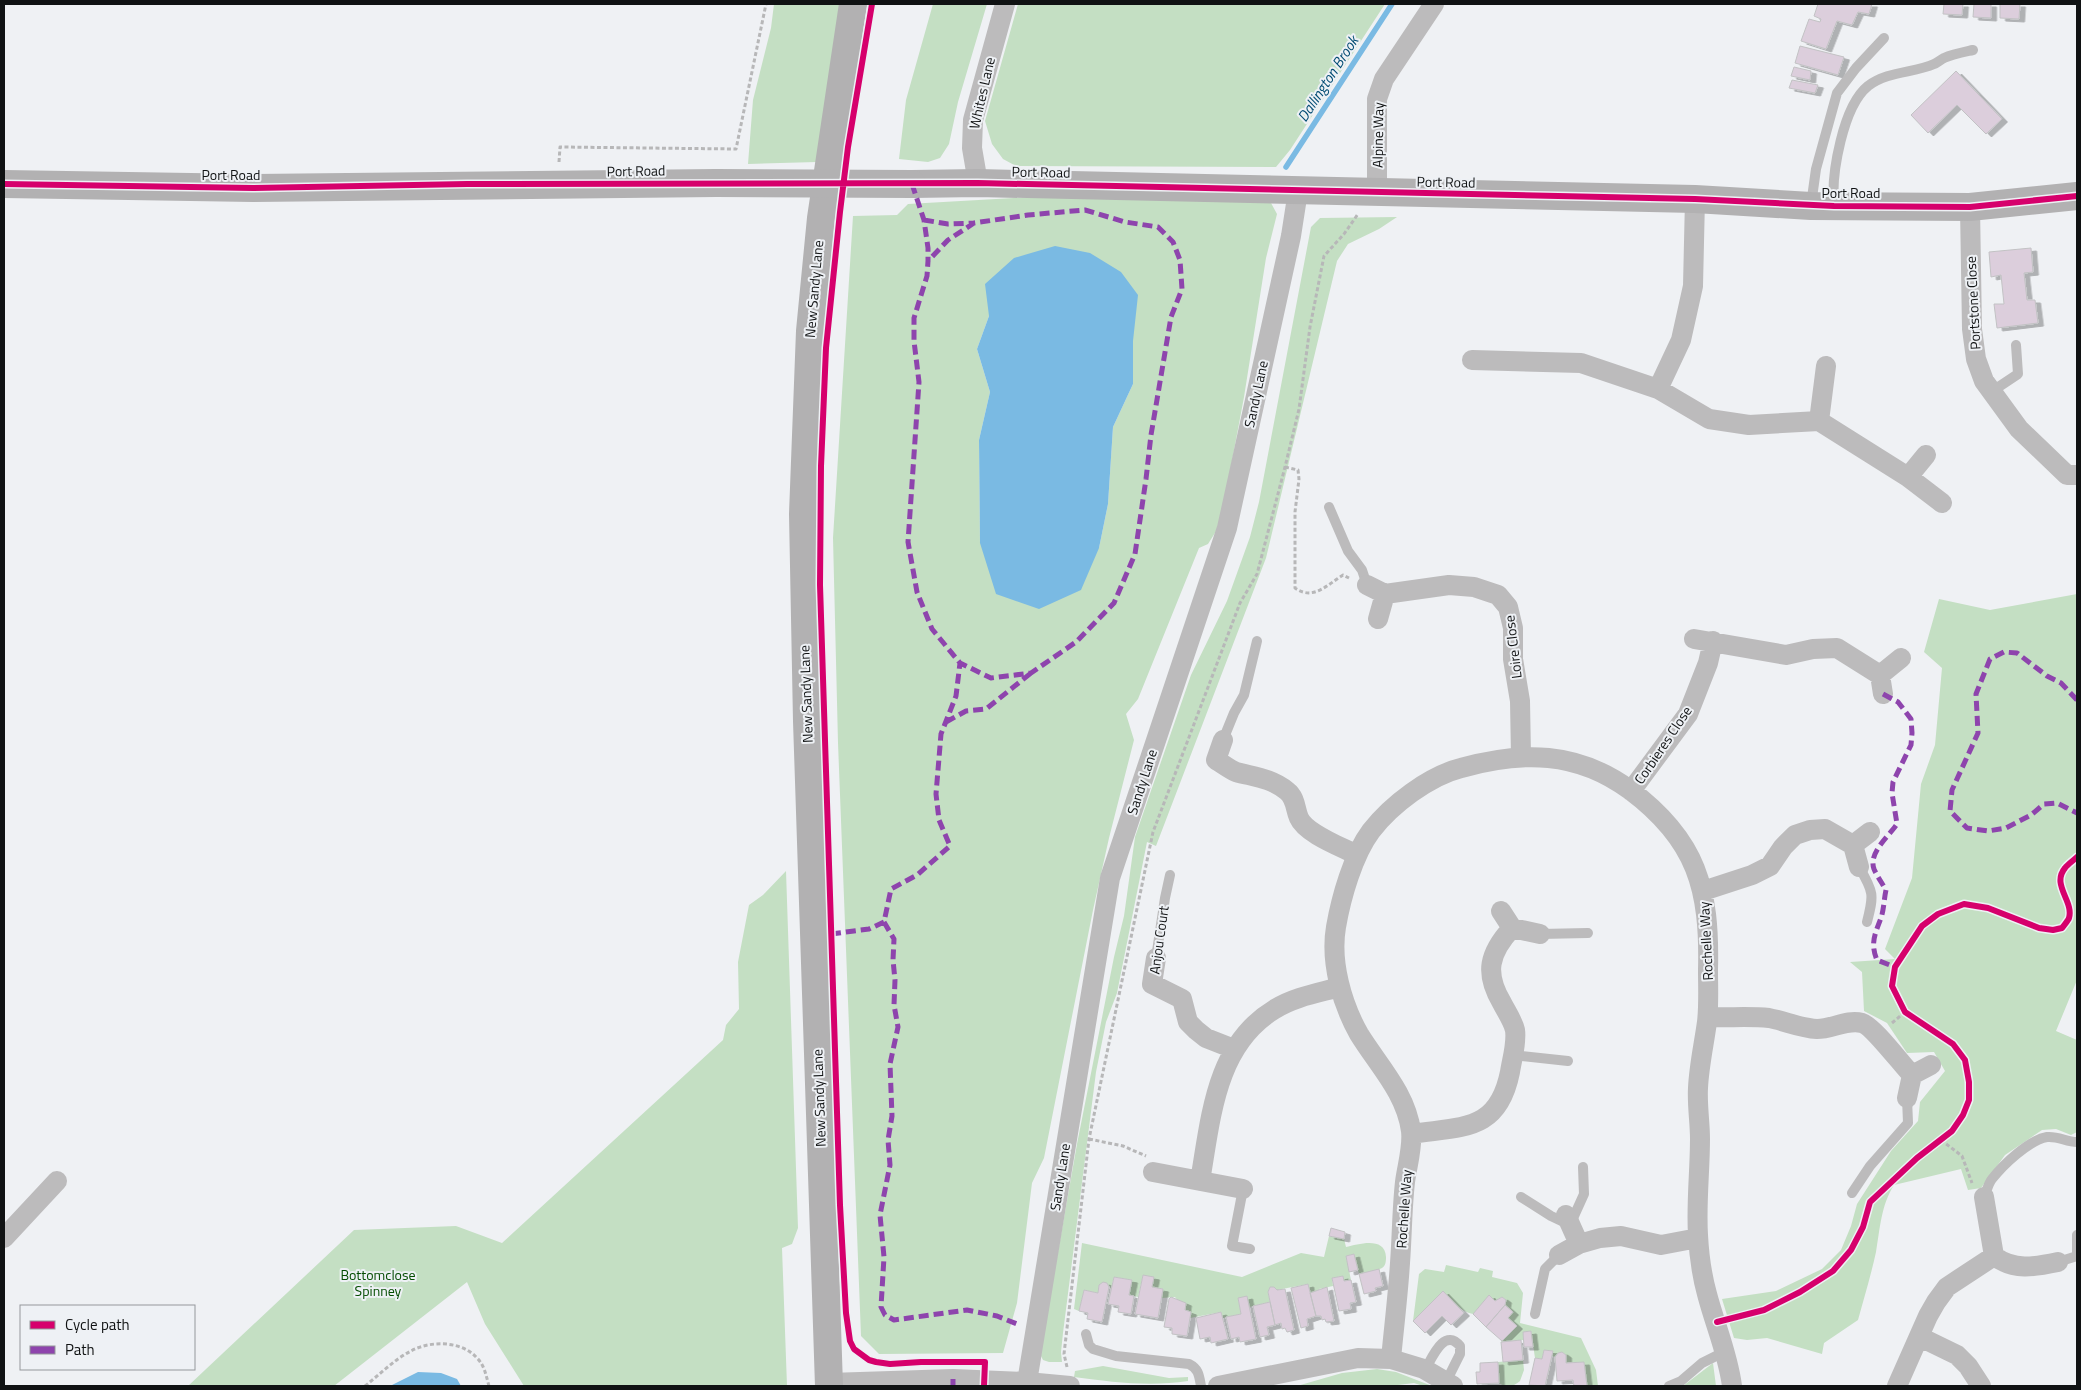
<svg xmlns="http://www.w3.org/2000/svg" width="2081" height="1390" font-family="'Titillium Web',sans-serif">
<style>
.green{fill:#c4dfc3;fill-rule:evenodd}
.water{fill:#7abae3}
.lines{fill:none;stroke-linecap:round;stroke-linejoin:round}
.stream{stroke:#7abae3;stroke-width:5.5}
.building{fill:#dccedc;stroke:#c2c2c4;filter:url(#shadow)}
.path{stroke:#b7b7b8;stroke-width:3;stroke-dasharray:4 2.5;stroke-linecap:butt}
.lane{stroke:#bcbbbc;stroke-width:10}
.street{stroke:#bcbbbc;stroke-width:20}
.secondary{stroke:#b2b1b2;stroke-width:28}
.secondary-bridge{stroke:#b2b1b2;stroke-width:28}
.quiet{stroke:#8e44ad;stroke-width:5;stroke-dasharray:10 5;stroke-linecap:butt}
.cycleway-casing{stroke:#eef1f5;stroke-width:9}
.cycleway{stroke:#d6006c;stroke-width:6}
.labels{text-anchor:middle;stroke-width:4;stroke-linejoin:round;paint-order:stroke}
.street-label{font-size:14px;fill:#101213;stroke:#eef1f5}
.park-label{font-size:14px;fill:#044c00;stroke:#eef1f5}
.water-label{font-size:15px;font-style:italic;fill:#034c73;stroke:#eef1f5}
</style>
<defs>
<filter id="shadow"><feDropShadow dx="5.5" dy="3" stdDeviation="0" flood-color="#0004"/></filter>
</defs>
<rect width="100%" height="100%" fill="#eff1f4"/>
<path class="green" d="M774,4H841L817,162L748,164L753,100L771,28Z
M933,4H987L958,102L949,144L940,158L928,162L899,159L906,100Z
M1018,4H1385L1290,150L1276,167L1016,166L1003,159L992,144L985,121Z
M1067,195L1252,199L1271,203L1277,214L1266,258L1244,397L1220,525L1208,544L1199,548L1138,699L1126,714L1134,740L1109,838L1093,910L1044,1158L1032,1183L1017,1303L1003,1353L879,1354L861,1336L838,743L833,538L853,216L897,215L908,204ZM989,316L1133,341V384L1113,427L1108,504L1099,548L980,543L979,440L990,392L977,349Z
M1397,217L1379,229L1348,244L1337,261L1266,558L1156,846L1147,842L1117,993L1106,1022L1096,1072L1063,1333L1061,1352L1062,1362H1049L1043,1360L1040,1354L1077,1144L1114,957L1124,916L1135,837L1191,675L1227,601L1250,537L1259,502L1311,227L1320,218Z
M2077,594V980L2056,1031L2077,1040V1132L2071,1135L2056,1129L2042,1130L2005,1155L1981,1188L1968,1190L1961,1169L1894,1185C1881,1205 1880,1229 1876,1252C1871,1275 1864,1298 1858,1320L1824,1343L1822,1354L1767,1338L1747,1340L1734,1338L1722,1299L1776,1291L1822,1269L1841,1250L1851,1226L1857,1204L1891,1151L1918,1121L1920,1102L1945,1071L1934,1052L1907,1053L1887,1023L1864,1011L1862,972L1850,962L1895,959L1885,949L1912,878L1921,784L1935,745L1942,668L1924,652L1939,599L1990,610Z
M786,871L798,1228L792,1244L782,1248L787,1386H524L485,1324L467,1282L334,1386H188L354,1230L456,1226L502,1243L723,1040L726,1025L739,1009L738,962L749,905L763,895Z
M1329,1236L1344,1239L1346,1247C1359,1244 1385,1236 1386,1257C1386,1260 1386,1266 1382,1268C1377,1271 1366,1272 1359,1274L1354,1254L1346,1256L1351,1280L1344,1281L1343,1276L1332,1278L1333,1286L1319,1289V1291L1310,1293L1308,1284L1277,1290L1274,1287H1270L1268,1292L1270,1302L1249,1307L1238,1298L1241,1314L1223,1318L1221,1312L1190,1318L1191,1312L1185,1310L1175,1297L1162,1298L1163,1289L1152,1287L1143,1275L1138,1297L1129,1295L1132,1280L1114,1277L1111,1288L1106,1283L1099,1285L1098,1293L1084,1290L1079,1311L1074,1309L1082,1243L1242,1277L1301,1253L1324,1257Z
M1446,1265L1478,1272L1480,1268L1493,1271L1492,1277L1517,1283L1523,1293L1520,1323L1581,1338L1596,1370L1598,1386H1587L1584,1362L1566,1363V1355L1562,1352L1558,1353L1555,1357L1552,1356L1553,1351L1544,1350L1542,1359L1535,1358L1531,1331L1523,1332V1340L1501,1342L1517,1326L1508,1318L1513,1312L1505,1305L1506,1300L1502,1297L1495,1301L1489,1296L1473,1314C1460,1312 1452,1300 1443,1291L1413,1321L1419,1274L1425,1269L1444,1272Z
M1523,1360L1524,1370L1520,1381C1513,1387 1506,1388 1499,1383L1498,1362Z
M1713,1363L1716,1386H1682H1683Z
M1103,1366L1169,1378L1188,1377V1381C1149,1387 1112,1382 1074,1377L1075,1371Z
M1377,1369L1396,1372L1432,1386H1423L1414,1383L1390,1386H1297L1342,1373Z"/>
<path class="water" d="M1055,246L1090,253L1121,272L1138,295L1133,341V384L1113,427L1108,504L1099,548L1081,590L1039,609L996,594L980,543L979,440L990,392L977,349L989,316L985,284L1014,258Z
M418,1372L441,1373L457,1379L461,1386H390Z"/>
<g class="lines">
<path class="stream" d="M1286,167L1392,4"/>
</g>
<path class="building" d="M1818,4H1872L1869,14L1858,12L1852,25L1837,21L1826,49L1801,41L1809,19L1820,22L1821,19L1814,16Z
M1944,4H1963L1962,15L1943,14Z
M1974,4H1991V18L1973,17Z
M2000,4H2020L2019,19L2000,18Z
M1800,46L1844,57L1838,75L1795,63Z
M1794,67L1811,71L1810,80L1791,76Z
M1956,71L2002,119L1986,134L1957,105L1928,133L1911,115Z
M1792,80L1818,85L1815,93L1789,88Z
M2031,248L2033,272L2024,273L2027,300H2035L2038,323L1997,328L1994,304H2004L2001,275L1991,277L1989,252Z
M1331,1228L1345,1232L1344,1239L1329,1236Z
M1354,1254L1358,1270L1349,1272L1346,1256Z
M1379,1269L1383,1286L1375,1288L1376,1291L1364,1294L1359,1274Z
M1143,1275L1154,1277L1152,1287L1163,1289L1158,1318L1135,1314Z
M1343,1276L1344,1281L1351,1280L1356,1302L1350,1303L1351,1309L1339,1311L1332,1278Z
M1114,1277L1132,1280L1129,1295L1134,1296L1131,1314L1118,1312L1119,1306L1108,1304Z
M1103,1282L1107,1283L1109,1287L1102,1322L1087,1319L1088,1313L1079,1311L1084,1290L1098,1293L1099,1285Z
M1308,1284L1316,1316L1307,1319L1308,1326L1301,1328L1291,1288Z
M1270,1287H1274L1277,1290L1285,1289L1294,1330L1287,1332L1285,1328L1282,1329L1281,1323L1275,1325L1268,1292Z
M1327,1287L1334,1321L1326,1322L1325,1319L1322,1320L1321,1316H1316L1310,1293Z
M1443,1291L1464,1313L1451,1325L1442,1316L1425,1333L1413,1321Z
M1489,1295L1495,1301L1502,1297L1506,1300L1505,1305L1486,1327L1473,1314Z
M1247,1296L1256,1339L1240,1342L1239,1337L1231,1339L1226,1317L1241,1314L1238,1298Z
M1171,1297L1186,1303L1185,1310L1191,1312L1187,1336L1172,1334V1328L1164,1327L1169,1299Z
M1270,1302L1275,1325L1267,1327L1269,1335L1260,1337L1253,1306Z
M1505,1305L1513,1312L1508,1318L1517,1326L1502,1341L1486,1327Z
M1221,1312L1228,1339L1211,1343L1210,1337L1200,1339L1196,1318Z
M1531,1331L1533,1347H1524L1523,1332Z
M1521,1340L1523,1360L1503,1362L1501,1342Z
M1544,1350L1553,1351L1545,1386L1529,1385L1535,1358L1542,1359Z
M1562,1352L1566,1355V1363L1584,1362L1587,1386H1574L1573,1380L1557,1381L1555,1357L1558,1353Z
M1498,1362L1499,1383L1477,1384L1476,1372H1480V1363Z"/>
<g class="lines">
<path class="path" d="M559,162L560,147L736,149L766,4
M1285,467L1298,470L1299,479L1295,512V588C1313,601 1327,585 1343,575L1349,578
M1892,1023L1905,1012
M1089,1139L1123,1146L1146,1156
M1941,1140L1962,1156L1972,1183
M1067,1367L1064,1354L1089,1139L1153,832L1240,603L1257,574L1285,467L1299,409L1310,327L1324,256L1344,234L1358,214
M365,1386C379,1375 395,1359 411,1351C431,1340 462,1341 477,1358C485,1366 486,1376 489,1386"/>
<path class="lane" d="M1811,205L1816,169L1837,93L1856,68L1884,38
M1834,205C1831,174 1843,106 1868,86C1888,71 1914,73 1934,64C1937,63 1940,60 1944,58C1953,54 1964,52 1973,50
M1991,392L2018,374L2016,345
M1329,507L1348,551L1362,570L1367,585
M1223,740L1234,713L1244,695L1257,641
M1859,867C1874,892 1874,895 1867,922
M1540,934L1588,933
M1156,958L1165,898L1170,875
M1513,1055L1568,1061
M1243,1189L1232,1246L1250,1249
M1852,1193L1870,1166L1908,1123L1907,1098
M1521,1197L1551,1216L1570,1225L1584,1194L1583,1167
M1984,1197C1987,1191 1988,1184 1992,1179C2003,1165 2029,1140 2047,1137C2059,1136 2066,1142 2077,1142
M2058,1262L2077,1256V1235
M1535,1314L1545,1269L1559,1255
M1086,1334L1089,1345L1093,1349L1116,1356L1189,1364C1199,1369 1199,1376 1201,1386
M1425,1370C1432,1358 1444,1327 1460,1346V1354L1446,1382
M1669,1386L1681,1381L1702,1363L1724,1352"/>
<path class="street" d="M978,183L972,148L973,120L1005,4
M1377,193V99L1384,79L1434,4
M1695,199L1693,286L1681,340L1658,389L1709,419L1749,425L1819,421L1908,477L1942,503
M1970,207L1972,329L1976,359L1984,381L2019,429L2067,475H2077
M1472,360L1581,363L1658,389
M1819,421L1826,366
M1908,477L1926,455
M1367,585L1385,594L1449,585L1474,587L1498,595L1508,607L1513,628V659L1520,701L1521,757
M1378,619L1385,594
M1694,639L1786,655L1813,649L1837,648L1880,675
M1883,694L1880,675L1901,658
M1223,740L1216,760C1223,764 1229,769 1236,772C1254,777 1271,778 1287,791C1296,798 1295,809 1299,818C1306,834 1342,847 1357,855
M1631,791L1688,714L1708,663L1713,641
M1853,845L1870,832
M1703,891L1752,875L1770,866L1783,847L1795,835L1810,830L1825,829L1853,845L1859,867
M1501,911L1512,928L1540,934
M1156,958L1152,984L1182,999L1188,1022L1196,1030L1206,1038L1234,1049
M1708,1017C1727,1018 1749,1016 1769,1018C1785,1021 1800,1028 1817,1029C1832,1029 1847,1019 1862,1023C1873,1026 1902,1065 1912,1075
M1907,1098L1912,1075L1931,1065
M1412,1134C1463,1126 1498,1132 1510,1072C1512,1059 1517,1043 1515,1030C1513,1021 1506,1011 1502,1003C1484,973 1489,953 1512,928
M1153,1172L1243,1189
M1200,1181C1211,1118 1215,1045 1275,1009C1294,997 1318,993 1340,987
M1984,1197L1994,1256C2014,1271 2034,1267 2058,1262
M1566,1215L1579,1244
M4,1238L57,1181
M1559,1255L1579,1244L1600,1238L1621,1236L1661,1245L1698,1238
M1920,1337L1957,1355L1968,1366L1981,1386
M1391,1359C1394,1327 1398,1295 1400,1263C1402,1236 1402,1209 1405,1182C1407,1166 1413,1147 1411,1131C1406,1093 1378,1065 1359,1034C1342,1004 1330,962 1336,927C1341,898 1353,855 1371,831C1391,805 1429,776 1461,768C1522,751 1577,751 1630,790C1697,840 1710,889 1708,970C1708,987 1709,1005 1707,1022C1704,1044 1699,1066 1698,1088C1697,1105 1700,1122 1700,1139C1700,1171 1696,1203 1698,1235C1699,1254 1702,1276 1707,1294C1715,1325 1728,1354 1732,1386
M1027,1382L1110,878L1227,528L1291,236L1298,191
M829,1383L953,1379L1027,1382L1070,1386
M1218,1386L1358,1358L1391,1359L1424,1369L1453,1386
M1897,1386L1928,1316L1936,1302L1947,1287L1994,1256"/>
<path class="secondary" d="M4,184L253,188L716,183
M912,184L978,183L1695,199L1811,206L1970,207L2077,196
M829,1386L807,721L803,514L810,331L821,218L853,4"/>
<path class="secondary-bridge" d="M716,183L912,184"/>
<path class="quiet" d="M912,184L924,220L928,248V261L927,276L914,318V341L919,382L908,542L917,592L932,629L960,663L991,678L1031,673L1076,642L1114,603L1135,554L1146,479L1151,435L1171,317L1182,289L1180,260L1173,242L1158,227L1125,222L1085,210L1028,215L974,223L948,240L928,261
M924,220L948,224L974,223
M1883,694L1898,702L1911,719L1912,733L1911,745L1893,782L1892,793L1897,824C1889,836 1868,853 1874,869C1877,876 1882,883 1886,890C1884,899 1884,909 1881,918C1875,934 1870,943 1877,960L1895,967
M2077,700L2061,683L2047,676L2017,653L2004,652L1990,659L1976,694L1978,733L1952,790L1950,811L1967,828L1988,831L2006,828L2031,815L2044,804L2057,803L2077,813
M946,722L966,711L986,709L1031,673
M884,922L894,939L893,960L895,980L894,1005L898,1027L890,1064L892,1116L888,1140L890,1165L880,1215L884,1257L881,1307L885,1315L894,1320L967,1310L997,1316L1017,1324
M831,934L869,929L884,922L891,889L917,875L950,846L939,820L936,794L941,734L956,696L960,663
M953,1386V1379"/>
<defs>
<path id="cycleway" d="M872,4L848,147L840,212L826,348L821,466L820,585L840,1205L846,1313L850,1341L854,1349L869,1360L876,1362L890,1364L921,1362H985L984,1386
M4,184L253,188L467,184L978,183L1695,199L1834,206L1970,207L2077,196
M1717,1322L1764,1310L1800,1292L1833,1271L1851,1250L1863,1227L1870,1202L1917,1158L1952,1131L1963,1115L1969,1100V1082L1965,1060L1953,1044L1905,1012L1892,986L1895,967L1922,926L1938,914L1964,904L1988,908L2039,928L2053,930L2062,928C2064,925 2068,921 2069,918C2074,901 2051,885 2065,868C2068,864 2073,861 2077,857"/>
</defs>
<use href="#cycleway" class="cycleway-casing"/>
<use href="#cycleway" class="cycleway"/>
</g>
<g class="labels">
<g class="street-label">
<text transform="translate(982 93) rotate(-77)" y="5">Whites Lane</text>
<text transform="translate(1378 135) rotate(-89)" y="5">Alpine Way</text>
<text transform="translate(636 171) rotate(-1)" y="5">Port Road</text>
<text transform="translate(1041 172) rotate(1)" y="5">Port Road</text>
<text x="231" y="180">Port Road</text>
<text transform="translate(1446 182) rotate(1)" y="5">Port Road</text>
<text x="1851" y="198">Port Road</text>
<text transform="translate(814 289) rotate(-85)" y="5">New Sandy Lane</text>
<text transform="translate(1973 303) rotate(-93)" y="5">Portstone Close</text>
<text transform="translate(1256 394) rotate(-78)" y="5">Sandy Lane</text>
<text transform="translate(1513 647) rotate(-97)" y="5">Loire Close</text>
<text transform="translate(806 694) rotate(-92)" y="5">New Sandy Lane</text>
<text transform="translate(1663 745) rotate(-56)" y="5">Corbieres Close</text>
<text transform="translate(1142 782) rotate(-72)" y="5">Sandy Lane</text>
<text transform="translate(1159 940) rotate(-82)" y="5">Anjou Court</text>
<text transform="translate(1706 941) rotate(-93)" y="5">Rochelle Way</text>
<text transform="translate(819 1098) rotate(-92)" y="5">New Sandy Lane</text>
<text transform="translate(1060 1177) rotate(-81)" y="5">Sandy Lane</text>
<text transform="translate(1404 1209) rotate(-86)" y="5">Rochelle Way</text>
</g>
<g class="park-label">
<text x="378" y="1280">Bottomclose<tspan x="378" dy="16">Spinney</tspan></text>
</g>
<g class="water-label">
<text transform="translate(1328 79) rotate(-57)" y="5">Dallington Brook</text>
</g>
</g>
<rect width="2081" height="1390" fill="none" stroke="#101213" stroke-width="10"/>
<rect x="20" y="1305" width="175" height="65" fill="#eef1f5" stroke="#95989b"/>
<rect x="30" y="1321" width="25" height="8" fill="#d6006c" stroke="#95989b"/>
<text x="65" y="1330" font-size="15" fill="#101213">Cycle path</text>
<rect x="30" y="1346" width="25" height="8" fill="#8e44ad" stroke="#95989b"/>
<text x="65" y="1355" font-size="15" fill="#101213">Path</text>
</svg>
